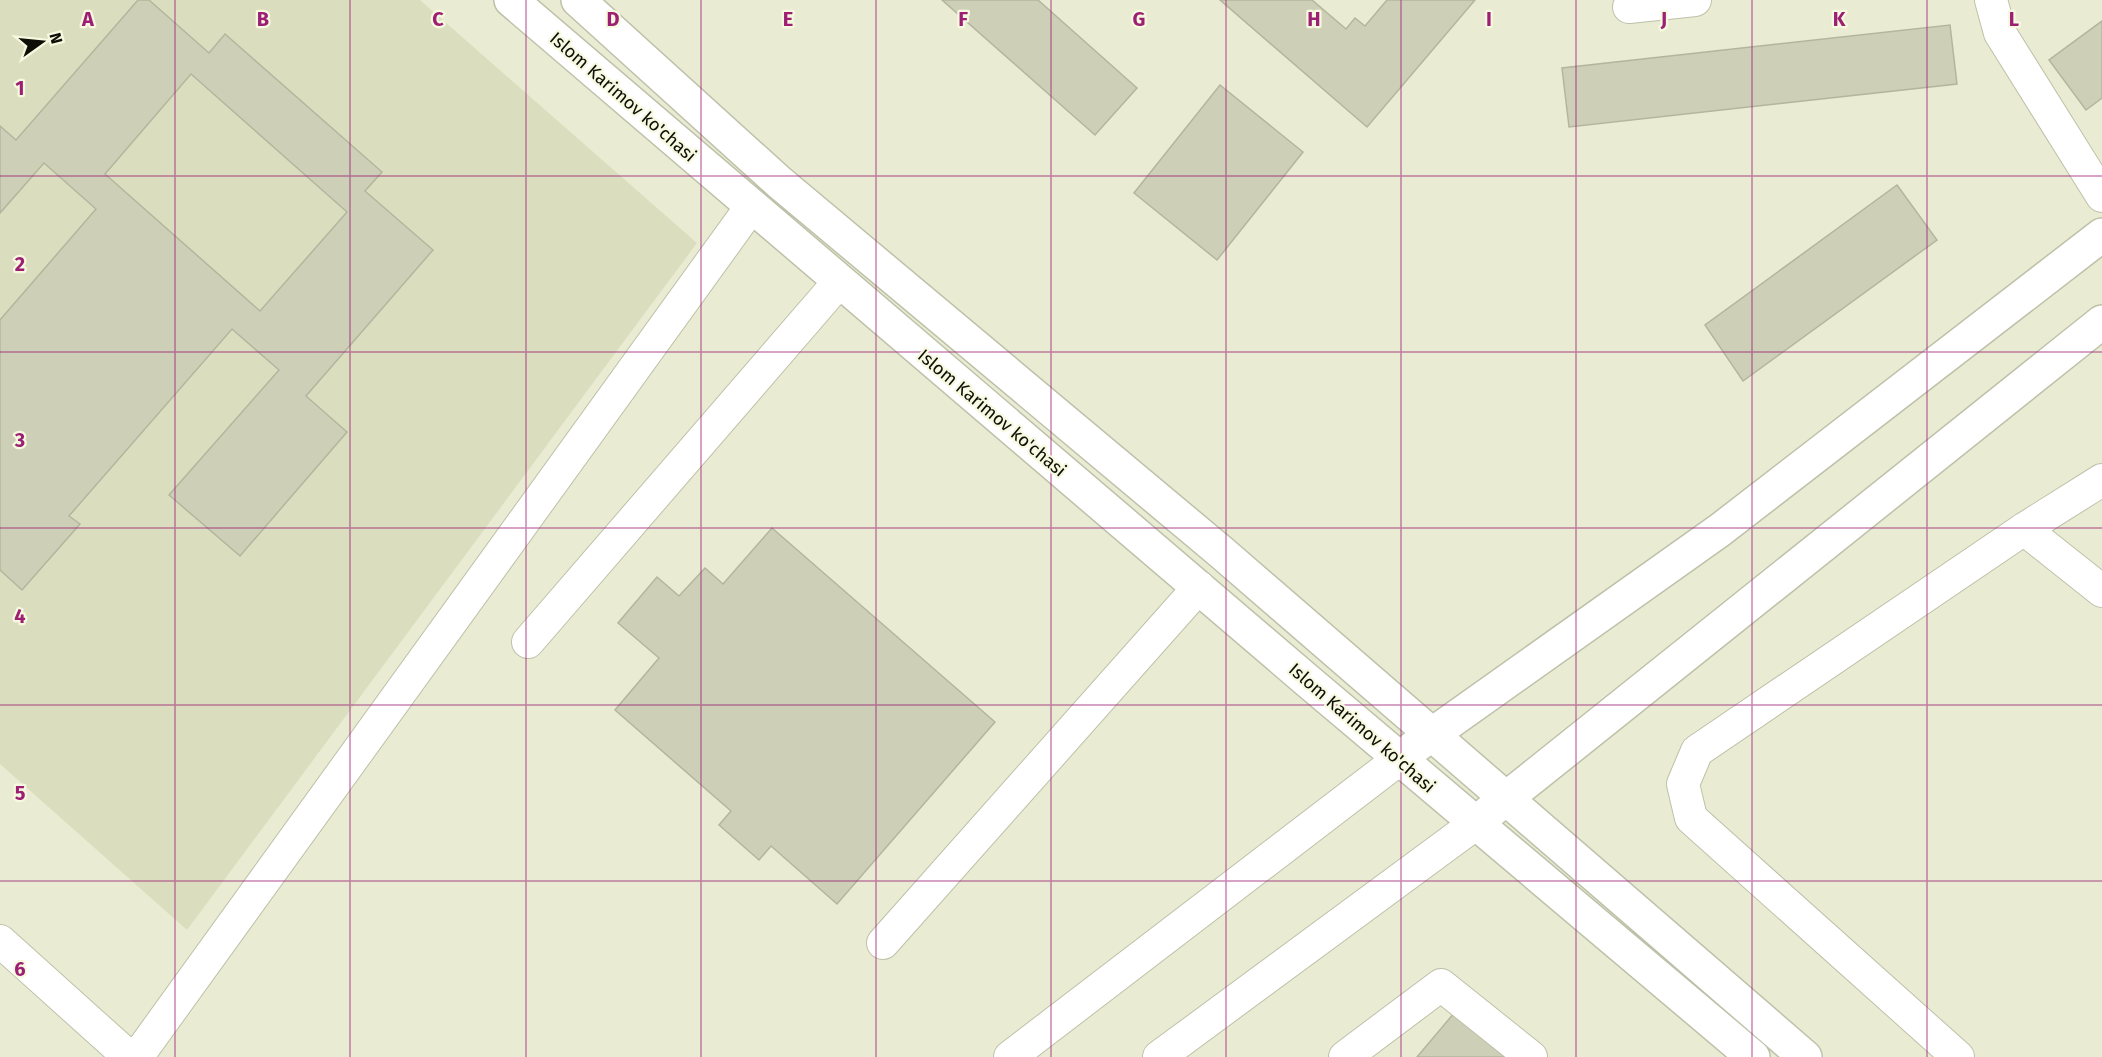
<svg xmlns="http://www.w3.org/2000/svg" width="2102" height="1057" font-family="'Fira Sans',sans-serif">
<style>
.built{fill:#dbdebe}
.building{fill:#cdd0b7;stroke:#b3b69e;stroke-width:1.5;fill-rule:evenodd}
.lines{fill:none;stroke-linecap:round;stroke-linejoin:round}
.minor-casing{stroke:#bec1a9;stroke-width:34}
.major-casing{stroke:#bec1a9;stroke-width:36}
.minor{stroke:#fff;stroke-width:32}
.major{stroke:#fff;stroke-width:33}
.grid{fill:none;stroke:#9d1f74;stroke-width:1.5;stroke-opacity:0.55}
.labels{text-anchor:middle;stroke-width:4.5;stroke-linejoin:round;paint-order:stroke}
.street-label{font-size:18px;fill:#0d0e06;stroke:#f6f9df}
.grid-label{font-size:20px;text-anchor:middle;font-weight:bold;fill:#9d1f74;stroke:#f6f9df;stroke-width:4.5;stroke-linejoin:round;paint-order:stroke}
</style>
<rect width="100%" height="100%" fill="#e9ecd2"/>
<path class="built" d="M0,0H420L697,243L187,930L0,764Z"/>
<path class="building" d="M138,0H149L209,53L225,34L382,172L365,191L433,250L306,396L347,432L240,556L169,495L279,370L232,329L69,516L80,524L22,590L0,570V320L96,209L44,163L0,213V126L16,140ZM191,74L347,212L260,311L105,174Z
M942,0H1038L1137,88L1095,135Z
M1220,0H1312L1346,29L1355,18L1365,26L1387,0H1475L1367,127Z
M2102,21V98L2086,110L2049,60Z
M1950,25L1957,84L1569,127L1562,68Z
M1220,85L1303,152L1217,260L1134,193Z
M1897,185L1937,240L1743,381L1705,325Z
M772,528L995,722L837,904L771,846L759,860L719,825L731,811L615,710L659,658L618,623L657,577L679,596L705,568L723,584Z
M1455,1012L1505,1057H1417Z"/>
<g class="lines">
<defs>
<path id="minor" d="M1991,0L2000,33L2102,196
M1629,7L1695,0
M2024,529L2102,591
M528,642L838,283
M0,941L129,1057
M883,943L1199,587
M137,1057L751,207
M1010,1057L1398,760
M1159,1057L1475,824
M1345,1057L1441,985L1531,1057
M1958,1057L1691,818L1683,784L1697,751L2024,529L2102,480"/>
<path id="major" d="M511,0C923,355 1337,707 1753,1057
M578,0L779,182L1221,552L1805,1057
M1413,748L1720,530L2102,235
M1488,813L2102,322"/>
</defs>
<use href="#minor" class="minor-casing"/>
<use href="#major" class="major-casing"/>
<use href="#minor" class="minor"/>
<use href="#major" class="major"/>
</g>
<path class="grid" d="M175,0V1057M350,0V1057M526,0V1057M701,0V1057M876,0V1057M1051,0V1057M1226,0V1057M1401,0V1057M1576,0V1057M1752,0V1057M1927,0V1057M0,176H2102M0,352H2102M0,528H2102M0,705H2102M0,881H2102"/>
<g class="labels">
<g class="street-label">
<text transform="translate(623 97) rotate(41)" y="6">Islom Karimov ko'chasi</text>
<text transform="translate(992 413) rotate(40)" y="6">Islom Karimov ko'chasi</text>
<text transform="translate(1362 728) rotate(41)" y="6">Islom Karimov ko'chasi</text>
</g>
</g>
<g class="grid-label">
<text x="88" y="26">A</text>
<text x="263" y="26">B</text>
<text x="438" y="26">C</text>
<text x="613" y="26">D</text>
<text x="788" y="26">E</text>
<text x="963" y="26">F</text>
<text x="1139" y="26">G</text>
<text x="1314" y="26">H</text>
<text x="1489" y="26">I</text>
<text x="1664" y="26">J</text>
<text x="1839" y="26">K</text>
<text x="2014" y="26">L</text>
<text x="20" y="95">1</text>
<text x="20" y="271">2</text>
<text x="20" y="447">3</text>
<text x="20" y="623">4</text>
<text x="20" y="800">5</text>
<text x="20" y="976">6</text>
</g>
<g transform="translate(42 42) rotate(75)" stroke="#f6f9df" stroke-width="4.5" paint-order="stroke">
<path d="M0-4.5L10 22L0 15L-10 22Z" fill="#0d0e06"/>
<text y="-9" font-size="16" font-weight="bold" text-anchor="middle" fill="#0d0e06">N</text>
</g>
</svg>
